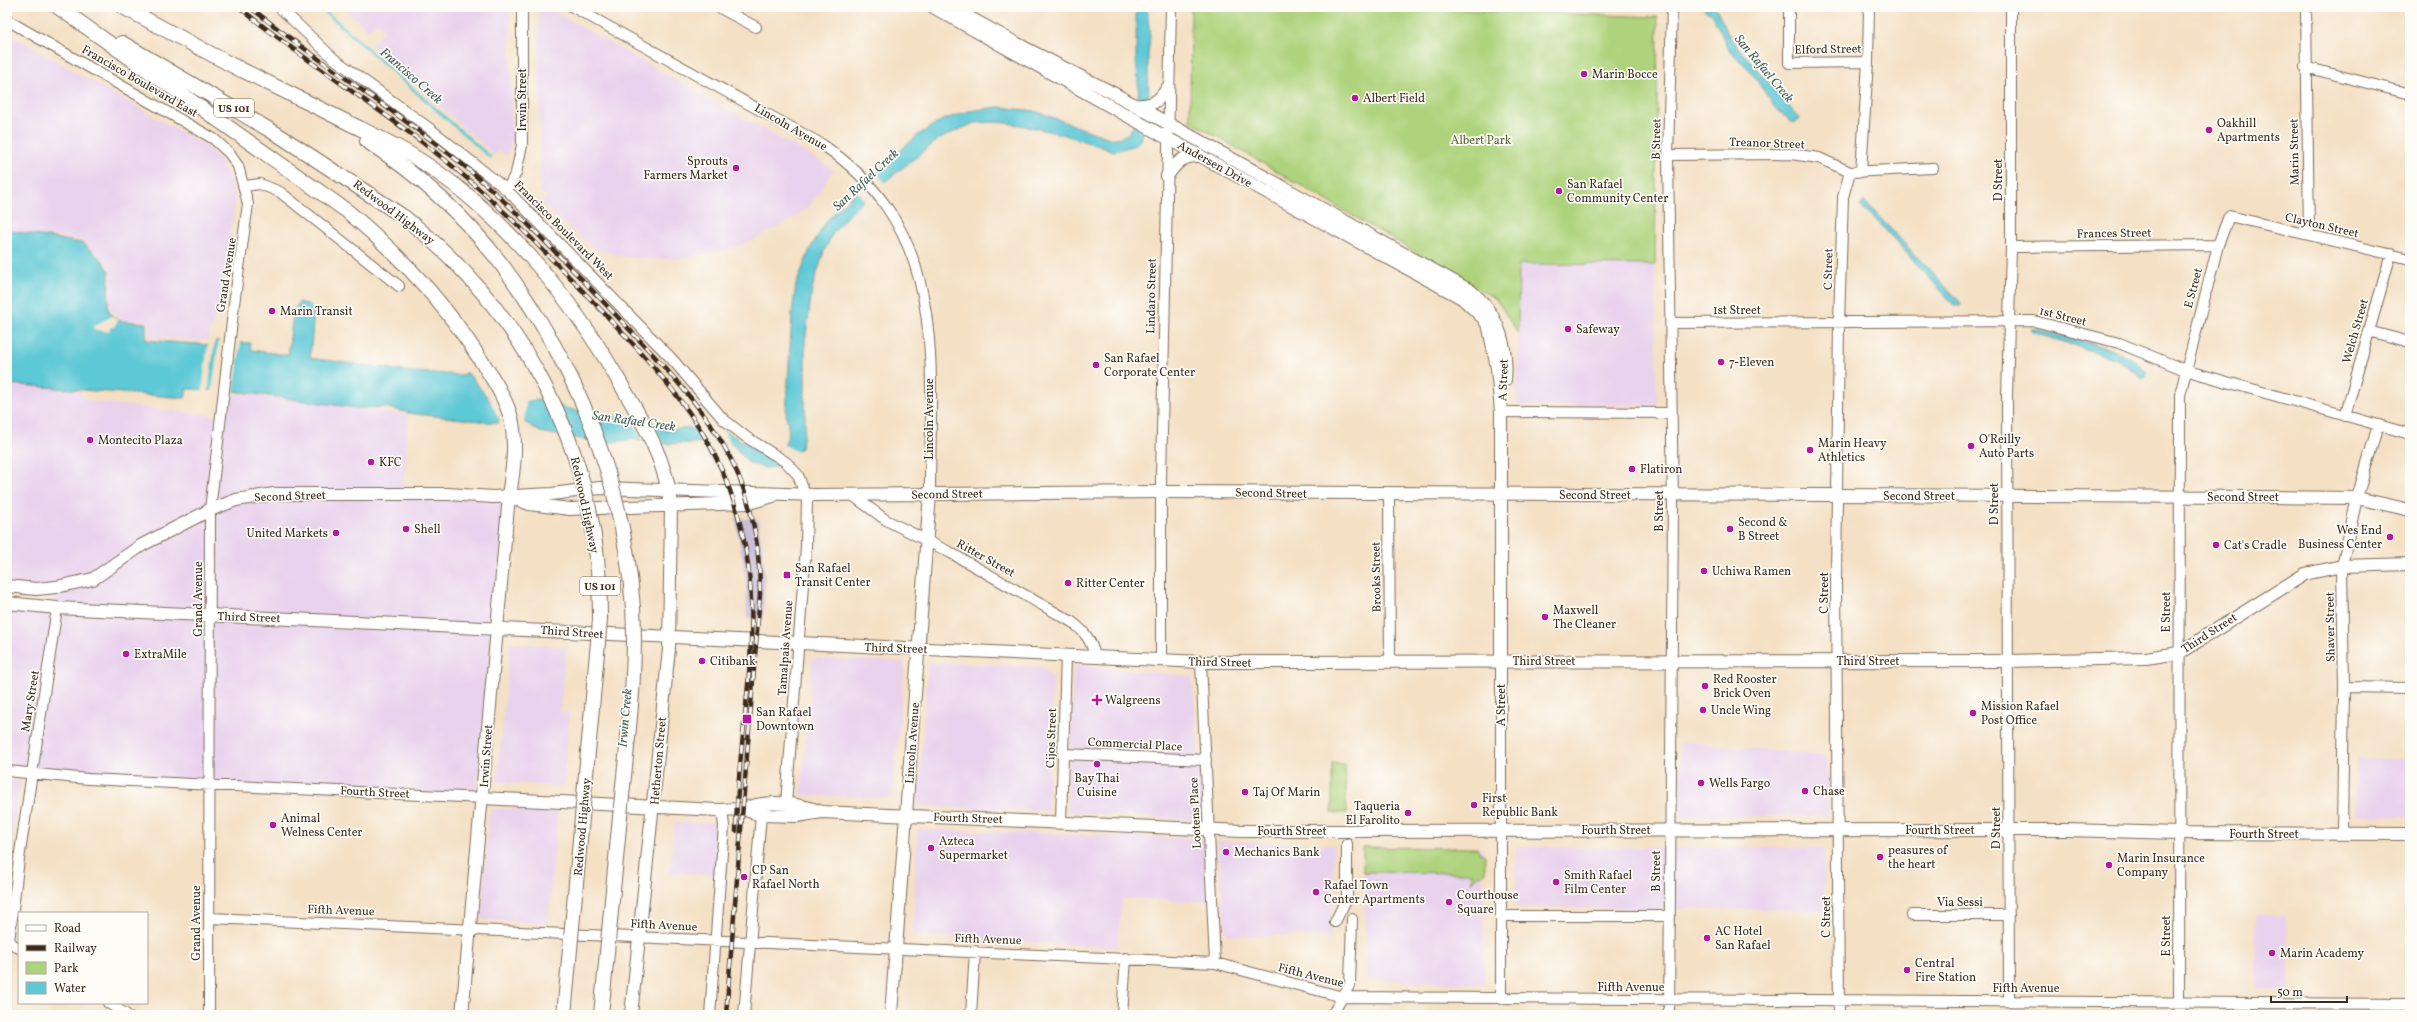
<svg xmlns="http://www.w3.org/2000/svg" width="2417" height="1022" font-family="Vollkorn,serif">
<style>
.built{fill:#e9d2ed}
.industrial{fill:#c9bfd7}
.green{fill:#aed37c;stroke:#747e4d}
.water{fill:#5dc8d6;stroke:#4c797a}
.pier{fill:#f4e0c4}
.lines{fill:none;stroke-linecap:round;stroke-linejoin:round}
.stream{stroke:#5dc8d6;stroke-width:3}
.minor-casing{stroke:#7c6a58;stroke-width:12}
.major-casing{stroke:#7c6a58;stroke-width:14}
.highway-casing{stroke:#7c6a58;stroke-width:16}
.minor{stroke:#fff;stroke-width:10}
.major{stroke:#fff;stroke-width:12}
.highway{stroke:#fff;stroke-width:14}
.rail-casing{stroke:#3b2a1e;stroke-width:4.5}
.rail{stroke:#fdfcf7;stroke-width:3;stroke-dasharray:9;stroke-linecap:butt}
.highway-bridge-casing{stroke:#7c6a58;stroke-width:16;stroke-linecap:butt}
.highway-bridge{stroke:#fff;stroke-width:14}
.poi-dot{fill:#b5179e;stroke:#fdfcf7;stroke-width:1.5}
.labels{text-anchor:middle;stroke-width:3.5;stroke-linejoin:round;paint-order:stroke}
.shield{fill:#fdfcf7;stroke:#75695f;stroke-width:1}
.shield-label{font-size:11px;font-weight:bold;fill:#3b2a1e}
.street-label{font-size:12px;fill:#3b2a1e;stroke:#fdfcf7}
.poi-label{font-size:12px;fill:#3b2a1e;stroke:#fdfcf7;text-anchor:start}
.park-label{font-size:12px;fill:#5e5d3a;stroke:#fdfcf7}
.water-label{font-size:13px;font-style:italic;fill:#47615e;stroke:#fdfcf7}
</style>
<rect width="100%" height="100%" fill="#fdfcf7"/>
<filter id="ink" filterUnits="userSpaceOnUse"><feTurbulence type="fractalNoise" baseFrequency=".025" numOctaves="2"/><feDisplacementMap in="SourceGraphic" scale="8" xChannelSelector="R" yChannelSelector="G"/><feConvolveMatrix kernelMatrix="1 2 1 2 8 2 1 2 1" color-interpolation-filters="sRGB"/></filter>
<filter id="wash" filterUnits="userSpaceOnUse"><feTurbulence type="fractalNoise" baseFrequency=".012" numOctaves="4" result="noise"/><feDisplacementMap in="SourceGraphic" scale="16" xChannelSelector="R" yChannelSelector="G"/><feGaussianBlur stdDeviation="0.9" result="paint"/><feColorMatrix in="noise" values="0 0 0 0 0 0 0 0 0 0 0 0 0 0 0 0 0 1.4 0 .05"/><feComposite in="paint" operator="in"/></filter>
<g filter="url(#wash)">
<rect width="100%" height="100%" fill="#f4e0c4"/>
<path class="built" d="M342,7H510L512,141L507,156L499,150L494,155L371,44L385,30L376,23L369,30Z
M539,7H546L834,169L810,206L790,221L753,240L726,250L679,259H650L622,256L599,250L598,252L541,203L549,195L540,194Z
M7,33L204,145L218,158L230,179L235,201L218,314L209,332L208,341L149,337L150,322L123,320L110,309V265L81,240L7,230Z
M1519,264L1655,265L1657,405L1517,406Z
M7,384L80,391V394L89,401L217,416L226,394L247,395L408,415L403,497L505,498L476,793L221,791L7,767V602L54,613V598L7,591Z
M510,643L566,647L560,712L569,713L564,787L497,782Z
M813,658L905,662L892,798L801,795Z
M928,662L1042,667L1053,678L1047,811L918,806Z
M1074,665L1192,676L1204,821L1067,812Z
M1680,741L1827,756L1829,815L1681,817Z
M2356,758L2410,760V816L2356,815Z
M7,780L20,782L7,870Z
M490,808L558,811L548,924L481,919Z
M690,822L719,823L717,875L670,873L674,823Z
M917,829L1206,839L1209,902L1122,898L1117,947L913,935Z
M1217,841L1334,845L1331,937L1226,935Z
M1363,847L1483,849L1484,984L1367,980Z
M1516,847L1824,848V910L1516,907Z
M2256,915L2287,916L2289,989H2256Z"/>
<path class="industrial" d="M735,518L758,519L765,574L763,618H747L746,579Z"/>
<path class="green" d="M1191,7H1378L1658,17L1655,265L1519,264L1518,333L1496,299L1190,121Z
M1332,763L1345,765L1347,813H1332Z
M1363,847L1477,848L1481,853L1485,855V873L1475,877L1472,883L1471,873L1363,872Z"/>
<path class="water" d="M1135,7H1147L1150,37L1148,55L1149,107L1140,140L1135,145L1114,151L1065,135L1026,126L1000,122L974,123L939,139L878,187L846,217L833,233L824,251L812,289L805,342V429L801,448L778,467L766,468L749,463L733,445L719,442L663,444L636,439L612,442L573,438L540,432L523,421L499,420L498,423L408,413L385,407L357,408L233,391L187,389L185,398L7,384V230L82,243L103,261L109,271L108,309L112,316L120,321L146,323V340L211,345L216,341L250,343L251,350L288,355L293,313L299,302L308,304L314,311L310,358L413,372L463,375L467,372L492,403L504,405L537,400L581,412L634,420L660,427L668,431L688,427L696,431H725L768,456C787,448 792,436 786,416L792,313L796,285L810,249L827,220L877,171L918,135L942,120L969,111L999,107L1035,111L1109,138C1149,143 1137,79 1136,57C1136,40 1137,24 1135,7Z
M1702,7H1715L1731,39L1799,118L1793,123L1775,108L1750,70L1730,51L1712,15Z
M1864,201L1962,304L1960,306H1955L1881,225L1860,206Z
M2032,328L2115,350L2132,359L2148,374L2143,378L2117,359L2032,332Z"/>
<path class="pier" d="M874,171L886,184L866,202L855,189Z
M112,316L118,320L114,327H110L109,332L93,329L94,326Z
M215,339L208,392H202L208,342Z
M219,339L241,340L234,393L212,392Z
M490,400L504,403L526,401L524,423L500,421Z
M630,417L653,423L664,446L642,441Z
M694,427L707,429L715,444L703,443Z
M708,429H722L734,449L717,444Z
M783,444L799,453L781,468L766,453L779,450Z"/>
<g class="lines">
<path class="stream" d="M320,7L490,157"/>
</g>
</g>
<g filter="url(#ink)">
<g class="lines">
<defs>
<path id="minor" d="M279,7L333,58L429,128L507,190L672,359L723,419L746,437L786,462L798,475L807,500L806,547L786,804
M573,7L823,145C950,232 930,359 930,494
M718,7L756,27
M1789,7V63L1868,62
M2306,7L2309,235
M7,20L214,139L229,153L238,166L248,204L234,304L210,510L209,1015
M2305,67L2410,94
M1668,155L1791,154L1819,158L1850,172L1933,168
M1861,172L1868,62L1869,7
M245,186L260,184L280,192L399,286
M507,190L516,173L522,145V7
M2011,247L2218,245
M1671,323L2034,321L2119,343L2185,370L2410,434
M2368,331L2410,342
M1501,412L1672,413
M2345,416L2391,254
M1389,494L1390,660
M852,495L886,520L951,553L1072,622C1085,632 1091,640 1095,656
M1161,658V478L1171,7
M1201,662L1215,963
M2344,687L2410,688
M1064,754L1206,760
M7,771L88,779L483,798
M1061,822L1066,655
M2342,834L2344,687L2342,566L2357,498L2378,425
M1912,915H2009
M1501,916H1669
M209,918L1215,963L1343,997L2410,1004
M1335,922L1347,898V844
M7,941L19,948
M9,942L19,859L57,608
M1501,999V661
M2009,1001L2007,397L2011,247V7
M108,1003L127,1015
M710,1015L724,826L722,810
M744,1015L761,815
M971,1015L975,951
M1122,1015L1126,958
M1332,1015L1350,984L1352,919
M1669,1015L1673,506L1668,155L1672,7
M1839,1015L1836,581L1839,322L1843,197L1850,172
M2179,1015L2180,395L2218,245L2229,216L2410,259"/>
<path id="major" d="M933,7L1167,138L1462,298L1484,319L1489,328L1497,368L1501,412V661
M950,7L1025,48L1111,92L1471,291C1498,314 1508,344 1505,380
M1135,105C1152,106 1159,102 1168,87
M1167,176C1177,162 1183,155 1201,156
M511,497L529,504L570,509L749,503L773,496
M7,586L36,589L56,587L93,579L142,545L210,510L236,500L274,494H448L493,497L552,494L600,488L815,495L1161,492L2258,497L2357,498L2410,510
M7,603L57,608L1201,662L2009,661L2146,658L2179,653L2305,574L2342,566L2410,564
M483,798L717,810L743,809L761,815L797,816L822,812L1242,831L2066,830L2179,833L2410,834
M743,809C768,799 795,803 819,811
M462,1015L509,496
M631,1015L669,649L671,505
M891,1015L930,494"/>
<path id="highway" d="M58,7L347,211C399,254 444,302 480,359C492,377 505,397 511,418C517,444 513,470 509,496
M123,7L241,70
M122,43L280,136L404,217
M234,66C272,85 309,103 347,122C369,133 392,143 413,156C499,209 569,294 619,381C642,420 666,459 671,505
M367,141C419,175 465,216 502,265"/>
</defs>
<use href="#minor" class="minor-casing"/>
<use href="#major" class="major-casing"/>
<use href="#highway" class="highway-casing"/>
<use href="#minor" class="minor"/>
<use href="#major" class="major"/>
<use href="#highway" class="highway"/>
<defs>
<path id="rail" d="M239,7C305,62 378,106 445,160C502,206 552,259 603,312C678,391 733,452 748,565C760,652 737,743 736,831
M250,7C315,60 386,104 452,156C511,203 562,259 614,313C699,404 760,460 760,594L726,1015"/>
</defs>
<use href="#rail" class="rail-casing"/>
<use href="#rail" class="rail"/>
<defs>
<path id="highway-bridge" d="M404,217C528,314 602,460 600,620L564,1015
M502,265C577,366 624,482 633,608C637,671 628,734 622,796C615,869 608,942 601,1015"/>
</defs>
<use href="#highway-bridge" class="highway-bridge-casing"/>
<use href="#highway-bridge" class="highway-bridge"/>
</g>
</g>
<g class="poi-dot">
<circle cx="1584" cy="74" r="4"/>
<circle cx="1355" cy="98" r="4"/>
<circle cx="2209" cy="130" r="4"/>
<circle cx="736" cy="168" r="4"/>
<circle cx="1559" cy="191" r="4"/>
<circle cx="272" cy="311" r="4"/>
<circle cx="1568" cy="329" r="4"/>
<circle cx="1721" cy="362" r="4"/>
<circle cx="1096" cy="365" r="4"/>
<circle cx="90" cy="440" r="4"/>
<circle cx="1971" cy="446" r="4"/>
<circle cx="1810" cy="450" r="4"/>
<circle cx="371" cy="462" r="4"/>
<circle cx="1632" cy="469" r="4"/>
<circle cx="406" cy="529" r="4"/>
<circle cx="1730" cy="529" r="4"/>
<circle cx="336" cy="533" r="4"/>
<circle cx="2390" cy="537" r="4"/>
<circle cx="2216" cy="545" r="4"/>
<circle cx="1704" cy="571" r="4"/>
<rect x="783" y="571" width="8" height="8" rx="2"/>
<circle cx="1068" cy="583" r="4"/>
<circle cx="1545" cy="617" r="4"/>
<circle cx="126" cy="654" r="4"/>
<circle cx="702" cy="661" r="4"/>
<circle cx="1705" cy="686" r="4"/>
<path d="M1095 694h4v4h4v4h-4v4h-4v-4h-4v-4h4z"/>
<circle cx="1703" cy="710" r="4"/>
<circle cx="1973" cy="713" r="4"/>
<rect x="742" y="714" width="10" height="10" rx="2"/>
<circle cx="1097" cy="764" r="4"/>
<circle cx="1701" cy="783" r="4"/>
<circle cx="1805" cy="791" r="4"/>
<circle cx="1245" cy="792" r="4"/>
<circle cx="1474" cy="805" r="4"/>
<circle cx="1408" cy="813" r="4"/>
<circle cx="273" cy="825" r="4"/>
<circle cx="931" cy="848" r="4"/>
<circle cx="1226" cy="852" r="4"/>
<circle cx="1880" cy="857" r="4"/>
<circle cx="2109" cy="865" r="4"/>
<circle cx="744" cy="877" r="4"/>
<circle cx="1556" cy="882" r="4"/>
<circle cx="1316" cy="892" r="4"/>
<circle cx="1449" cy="902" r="4"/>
<circle cx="1707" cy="938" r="4"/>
<circle cx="2272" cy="953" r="4"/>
<circle cx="1907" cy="970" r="4"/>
</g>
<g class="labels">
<g class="shield">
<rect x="214" y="99" width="40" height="18" rx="3"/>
<rect x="580" y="577" width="40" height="18" rx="3"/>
</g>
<g class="shield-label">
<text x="234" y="112">US 101</text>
<text x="600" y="590">US 101</text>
</g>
<g class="street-label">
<text transform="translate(1828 49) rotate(-1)" y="4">Elford Street</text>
<text transform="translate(140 81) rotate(30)" y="4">Francisco Boulevard East</text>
<text transform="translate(522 100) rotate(-90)" y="4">Irwin Street</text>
<text transform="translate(791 127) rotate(30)" y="4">Lincoln Avenue</text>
<text transform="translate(1656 139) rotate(-89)" y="4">B Street</text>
<text transform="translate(1767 143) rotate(2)" y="4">Treanor Street</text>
<text transform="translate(2294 152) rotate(-91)" y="4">Marin Street</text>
<text transform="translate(1215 164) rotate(29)" y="4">Andersen Drive</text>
<text transform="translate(1998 180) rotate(-90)" y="4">D Street</text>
<text transform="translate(394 212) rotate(37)" y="4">Redwood Highway</text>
<text transform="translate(2322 225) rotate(13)" y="4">Clayton Street</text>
<text transform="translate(564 230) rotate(45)" y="4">Francisco Boulevard West</text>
<text transform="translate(2114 233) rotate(-1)" y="4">Frances Street</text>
<text transform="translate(1828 269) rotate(-89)" y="4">C Street</text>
<text transform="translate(226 275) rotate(-81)" y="4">Grand Avenue</text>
<text transform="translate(2193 288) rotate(-75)" y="4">E Street</text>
<text transform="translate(1151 296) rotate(-89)" y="4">Lindaro Street</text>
<text x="1737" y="314">1st Street</text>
<text transform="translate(2063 316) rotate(14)" y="4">1st Street</text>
<text transform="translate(2355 331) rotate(-74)" y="4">Welch Street</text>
<text transform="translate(1503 380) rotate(-88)" y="4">A Street</text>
<text transform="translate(929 419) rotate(-90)" y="4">Lincoln Avenue</text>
<text transform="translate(1271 493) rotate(1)" y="4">Second Street</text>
<text transform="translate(947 494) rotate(-1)" y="4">Second Street</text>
<text x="1595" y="499">Second Street</text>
<text transform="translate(290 496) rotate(-2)" y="4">Second Street</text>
<text x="1919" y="500">Second Street</text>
<text x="2243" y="501">Second Street</text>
<text transform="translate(1994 504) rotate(-90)" y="4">D Street</text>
<text transform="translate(585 505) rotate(78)" y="4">Redwood Highway</text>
<text transform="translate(1659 511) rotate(-90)" y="4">B Street</text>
<text transform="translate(986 558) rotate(29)" y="4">Ritter Street</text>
<text transform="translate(1376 577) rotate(-91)" y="4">Brooks Street</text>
<text transform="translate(1824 593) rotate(-90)" y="4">C Street</text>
<text transform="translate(198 599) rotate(-90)" y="4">Grand Avenue</text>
<text transform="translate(2166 612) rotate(-90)" y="4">E Street</text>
<text transform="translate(249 617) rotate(2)" y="4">Third Street</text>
<text transform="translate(2330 627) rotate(-91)" y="4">Shaver Street</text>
<text transform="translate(572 632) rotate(4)" y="4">Third Street</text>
<text transform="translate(2209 633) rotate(-33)" y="4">Third Street</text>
<text transform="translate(785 648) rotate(-86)" y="4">Tamalpais Avenue</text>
<text transform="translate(896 648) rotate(2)" y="4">Third Street</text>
<text x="1544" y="665">Third Street</text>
<text x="1868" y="665">Third Street</text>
<text transform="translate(1220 662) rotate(1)" y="4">Third Street</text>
<text transform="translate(30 701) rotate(-81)" y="4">Mary Street</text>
<text transform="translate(1501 705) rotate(-90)" y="4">A Street</text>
<text transform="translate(1051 738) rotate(-88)" y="4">Cijos Street</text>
<text transform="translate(912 743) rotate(-86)" y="4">Lincoln Avenue</text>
<text transform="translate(1135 744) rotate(3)" y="4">Commercial Place</text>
<text transform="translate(486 756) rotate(-86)" y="4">Irwin Street</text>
<text transform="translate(658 761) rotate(-85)" y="4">Hetherton Street</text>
<text transform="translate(375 792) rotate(3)" y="4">Fourth Street</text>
<text transform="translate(1195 813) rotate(-93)" y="4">Lootens Place</text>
<text transform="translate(968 818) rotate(2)" y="4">Fourth Street</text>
<text transform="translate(582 827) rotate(-85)" y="4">Redwood Highway</text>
<text transform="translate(1996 828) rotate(-90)" y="4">D Street</text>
<text x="1616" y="834">Fourth Street</text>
<text x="1940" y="834">Fourth Street</text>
<text x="1292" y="835">Fourth Street</text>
<text x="2264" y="838">Fourth Street</text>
<text transform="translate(1656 871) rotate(-90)" y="4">B Street</text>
<text x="1960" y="906">Via Sessi</text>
<text transform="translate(341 910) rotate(2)" y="4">Fifth Avenue</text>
<text transform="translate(1826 917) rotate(-90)" y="4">C Street</text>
<text transform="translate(196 923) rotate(-90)" y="4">Grand Avenue</text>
<text transform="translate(664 925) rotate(3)" y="4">Fifth Avenue</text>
<text transform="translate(2166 936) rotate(-90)" y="4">E Street</text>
<text transform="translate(988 939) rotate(2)" y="4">Fifth Avenue</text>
<text transform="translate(1311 975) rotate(14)" y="4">Fifth Avenue</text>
<text x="1631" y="991">Fifth Avenue</text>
<text x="2026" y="992">Fifth Avenue</text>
</g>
<g class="poi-label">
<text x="1592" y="78">Marin Bocce</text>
<text x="1363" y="102">Albert Field</text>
<text x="2217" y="127">Oakhill<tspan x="2217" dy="14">Apartments</tspan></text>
<text x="728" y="165" text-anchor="end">Sprouts<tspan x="728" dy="14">Farmers Market</tspan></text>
<text x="1567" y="188">San Rafael<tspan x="1567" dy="14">Community Center</tspan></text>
<text x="280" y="315">Marin Transit</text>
<text x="1576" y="333">Safeway</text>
<text x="1104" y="362">San Rafael<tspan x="1104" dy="14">Corporate Center</tspan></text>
<text x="1729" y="366">7-Eleven</text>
<text x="1979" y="443">O'Reilly<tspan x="1979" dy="14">Auto Parts</tspan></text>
<text x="98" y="444">Montecito Plaza</text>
<text x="1818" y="447">Marin Heavy<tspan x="1818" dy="14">Athletics</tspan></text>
<text x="379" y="466">KFC</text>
<text x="1640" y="473">Flatiron</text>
<text x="1738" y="526">Second &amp;<tspan x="1738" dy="14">B Street</tspan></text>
<text x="414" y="533">Shell</text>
<text x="2382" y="534" text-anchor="end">Wes End<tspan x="2382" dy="14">Business Center</tspan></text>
<text x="328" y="537" text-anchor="end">United Markets</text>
<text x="2224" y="549">Cat's Cradle</text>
<text x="795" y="572">San Rafael<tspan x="795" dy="14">Transit Center</tspan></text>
<text x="1712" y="575">Uchiwa Ramen</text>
<text x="1076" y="587">Ritter Center</text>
<text x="1553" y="614">Maxwell<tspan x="1553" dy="14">The Cleaner</tspan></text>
<text x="134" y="658">ExtraMile</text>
<text x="710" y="665">Citibank</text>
<text x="1713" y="683">Red Rooster<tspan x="1713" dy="14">Brick Oven</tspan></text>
<text x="1105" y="704">Walgreens</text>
<text x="1981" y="710">Mission Rafael<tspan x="1981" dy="14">Post Office</tspan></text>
<text x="1711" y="714">Uncle Wing</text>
<text x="756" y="716">San Rafael<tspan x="756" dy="14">Downtown</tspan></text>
<text x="1097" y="782" text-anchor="middle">Bay Thai<tspan x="1097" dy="14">Cuisine</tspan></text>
<text x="1709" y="787">Wells Fargo</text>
<text x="1813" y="795">Chase</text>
<text x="1253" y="796">Taj Of Marin</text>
<text x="1482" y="802">First<tspan x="1482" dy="14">Republic Bank</tspan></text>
<text x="1400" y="810" text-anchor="end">Taqueria<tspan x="1400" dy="14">El Farolito</tspan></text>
<text x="281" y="822">Animal<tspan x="281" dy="14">Welness Center</tspan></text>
<text x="939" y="845">Azteca<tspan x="939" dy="14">Supermarket</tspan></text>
<text x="1888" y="854">peasures of<tspan x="1888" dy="14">the heart</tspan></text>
<text x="1234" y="856">Mechanics Bank</text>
<text x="2117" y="862">Marin Insurance<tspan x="2117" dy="14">Company</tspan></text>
<text x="752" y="874">CP San<tspan x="752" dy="14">Rafael North</tspan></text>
<text x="1564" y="879">Smith Rafael<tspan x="1564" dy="14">Film Center</tspan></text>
<text x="1324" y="889">Rafael Town<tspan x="1324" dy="14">Center Apartments</tspan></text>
<text x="1457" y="899">Courthouse<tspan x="1457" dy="14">Square</tspan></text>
<text x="1715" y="935">AC Hotel<tspan x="1715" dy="14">San Rafael</tspan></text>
<text x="2280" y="957">Marin Academy</text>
<text x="1915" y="967">Central<tspan x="1915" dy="14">Fire Station</tspan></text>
</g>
<g class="park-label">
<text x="1481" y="144">Albert Park</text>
</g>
<g class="water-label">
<text transform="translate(1765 68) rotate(50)" y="5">San Rafael Creek</text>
<text transform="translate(412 75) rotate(41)" y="5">Francisco Creek</text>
<text transform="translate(865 179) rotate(-43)" y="5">San Rafael Creek</text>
<text transform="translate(634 420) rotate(8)" y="5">San Rafael Creek</text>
<text transform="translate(624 718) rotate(-85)" y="5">Irwin Creek</text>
</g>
</g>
<rect width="2417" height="1022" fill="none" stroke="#fdfcf7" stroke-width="24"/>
<rect x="18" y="912" width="130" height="92" fill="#fdfcf7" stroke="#afa8a0"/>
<rect x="26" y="925" width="20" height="6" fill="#ffffff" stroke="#afa8a0"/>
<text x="54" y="932" font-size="12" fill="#3b2a1e">Road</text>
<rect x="26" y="945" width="20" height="6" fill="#3b2a1e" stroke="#afa8a0"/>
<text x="54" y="952" font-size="12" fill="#3b2a1e">Railway</text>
<rect x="26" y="962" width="20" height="12" fill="#aed37c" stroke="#afa8a0"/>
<text x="54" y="972" font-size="12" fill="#3b2a1e">Park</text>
<rect x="26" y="982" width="20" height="12" fill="#5dc8d6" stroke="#afa8a0"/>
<text x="54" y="992" font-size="12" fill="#3b2a1e">Water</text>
<path d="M2271 996v6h76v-6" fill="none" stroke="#3b2a1e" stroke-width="2"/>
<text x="2277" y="996" font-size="12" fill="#3b2a1e" stroke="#fdfcf7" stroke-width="3" paint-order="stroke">50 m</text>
</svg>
